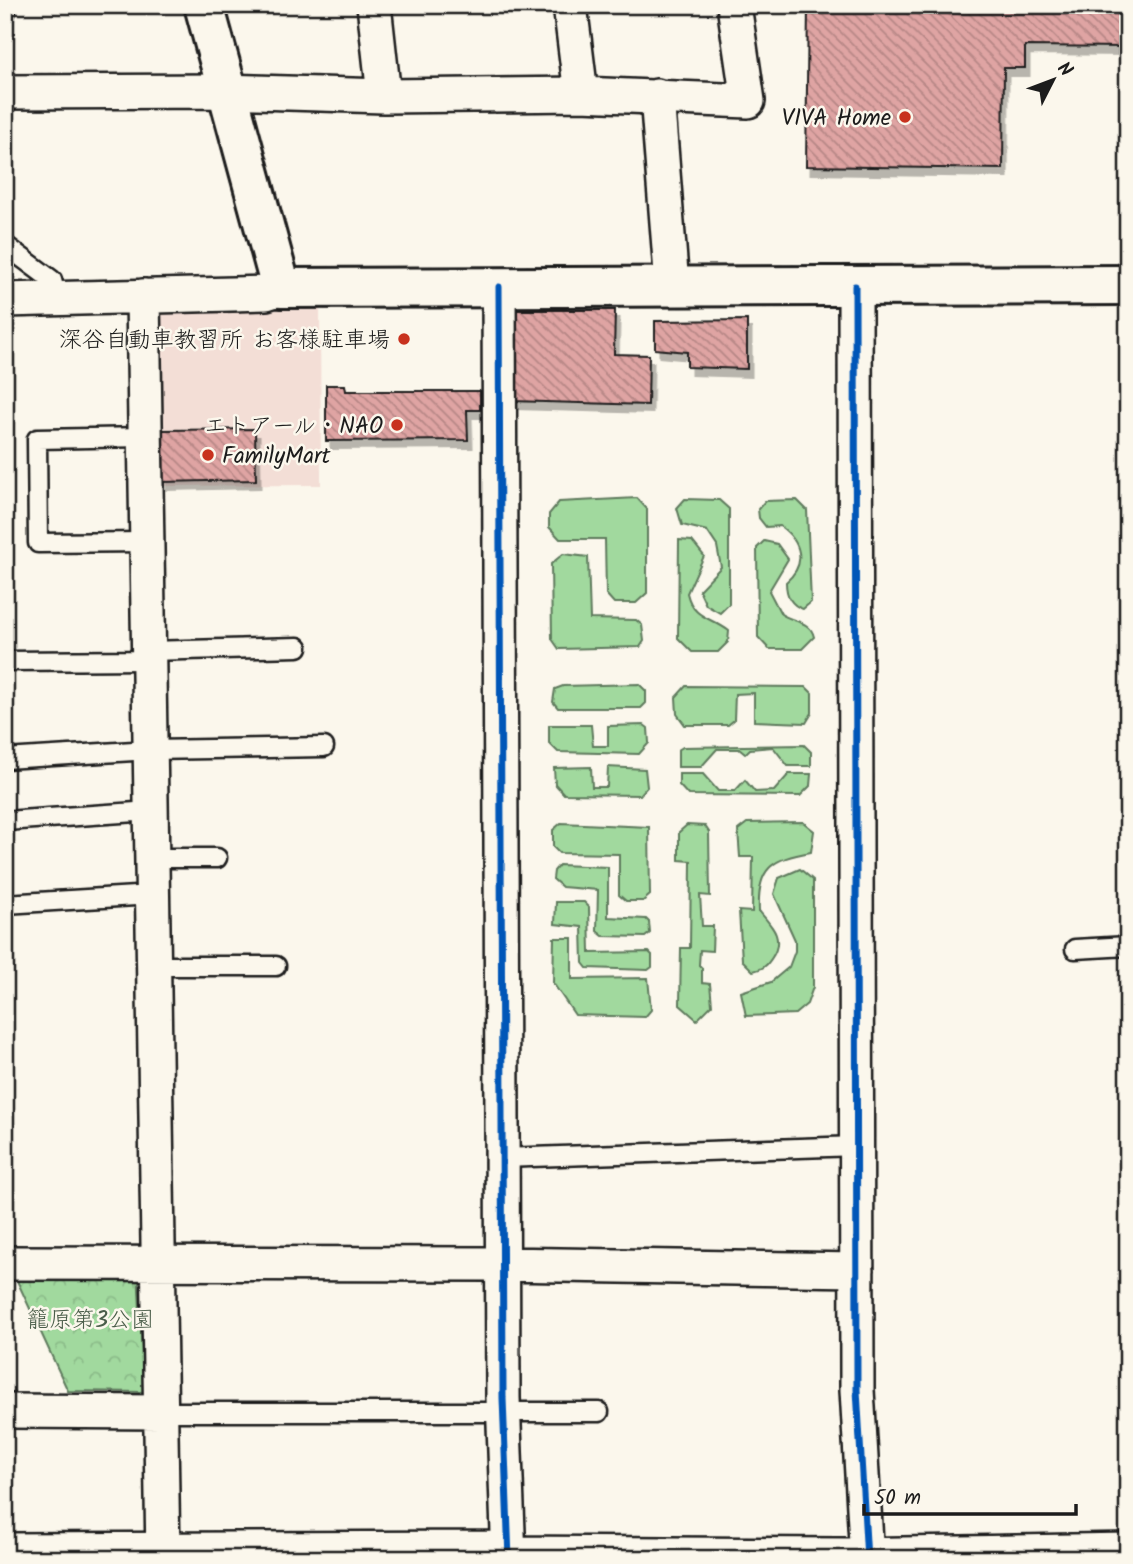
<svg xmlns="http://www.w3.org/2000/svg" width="1133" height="1564" font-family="Kalam,'Klee One',sans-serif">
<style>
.built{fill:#f3ded6}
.green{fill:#a1d99e;stroke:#5e7a5d;stroke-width:2}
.park{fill:url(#park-crowns);stroke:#5e7a5d;stroke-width:2}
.building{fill:url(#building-back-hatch);stroke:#1c1c1c;stroke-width:2;filter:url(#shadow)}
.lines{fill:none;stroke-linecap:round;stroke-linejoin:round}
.lane-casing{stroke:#1c1c1c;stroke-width:23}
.street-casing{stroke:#1c1c1c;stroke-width:38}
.secondary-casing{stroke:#1c1c1c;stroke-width:44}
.lane{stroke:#fbf7ec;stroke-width:18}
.street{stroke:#fbf7ec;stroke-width:33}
.secondary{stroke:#fbf7ec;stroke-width:38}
.cycleway-casing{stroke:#fbf7ec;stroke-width:11}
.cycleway{stroke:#0057b8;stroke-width:7}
.poi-dot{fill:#c8321e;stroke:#fbf7ec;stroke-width:2.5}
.labels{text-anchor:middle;stroke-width:5;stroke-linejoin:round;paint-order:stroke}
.poi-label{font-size:23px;fill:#1c1c1c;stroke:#fbf7ec;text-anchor:end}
.park-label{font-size:23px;fill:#4b5e4a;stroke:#fbf7ec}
</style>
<defs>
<pattern id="park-crowns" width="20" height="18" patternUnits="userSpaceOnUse" patternTransform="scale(1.75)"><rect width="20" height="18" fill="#a1d99e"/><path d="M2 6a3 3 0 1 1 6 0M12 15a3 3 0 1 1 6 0" fill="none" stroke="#8aba88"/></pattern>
<pattern id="building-back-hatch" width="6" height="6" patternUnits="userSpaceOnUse" patternTransform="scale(1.75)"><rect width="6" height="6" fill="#dfa4a3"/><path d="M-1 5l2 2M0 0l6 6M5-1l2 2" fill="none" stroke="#b48584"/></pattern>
<filter id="shadow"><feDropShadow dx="4.5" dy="8" stdDeviation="0" flood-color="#0004"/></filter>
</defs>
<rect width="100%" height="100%" fill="#fbf7ec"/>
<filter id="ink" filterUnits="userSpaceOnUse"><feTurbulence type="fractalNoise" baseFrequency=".0143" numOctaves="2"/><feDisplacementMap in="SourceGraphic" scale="14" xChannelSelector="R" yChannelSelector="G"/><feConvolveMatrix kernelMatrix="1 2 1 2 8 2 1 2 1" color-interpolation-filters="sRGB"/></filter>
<g filter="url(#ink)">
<path class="built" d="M320,304L321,485L154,486L160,306Z"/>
<path class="green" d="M637,498L647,509V593L636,603H614L606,594L605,539H560L549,527V514L559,502Z
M685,499L719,500L729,509V604L720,613L706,605L699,590L721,567L717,546L707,531L682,525L677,508Z
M797,500L807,510L811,602L803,609C790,605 786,594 786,582C807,564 802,542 780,526L766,527L759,518L758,509L765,501Z
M679,540L692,541L704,556L687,593C693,619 711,617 729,631L728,642L718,652H692L678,638Z
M764,541L777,544L788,559L769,591L781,614C793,622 811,621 814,637L802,649H769L758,637L757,548Z
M563,554L588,557L590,619L636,620L642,625L644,641L640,647L559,649L552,639L551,564Z
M639,684L646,691V703L641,708H558L553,702L555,689L563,686Z
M686,686L806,687L812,693V713L806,723L754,721V693L735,694L734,720L728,725H685L677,714L676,697Z
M549,725H591L593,746H608V726L644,725L648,728L649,743L639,754L558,752L549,743Z
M804,745L811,752V766H788L773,747L750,749L745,754L739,749H717L701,767H678V750L683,747Z
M591,767L592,787H607L608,767L645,769L647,787L640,795L564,794L555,784L554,768Z
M679,774H703L718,791H735L745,780L755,792L774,791L789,774H811L810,786L800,796L688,795L679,785Z
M803,822L814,831L811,852C771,859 757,868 759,911C773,927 785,939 771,959C766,967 762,969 753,971L742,960L739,911L752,912L753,857H740L738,830L747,823Z
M561,823L649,827L650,895L643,901H626L619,895V854L559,853L553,847V830Z
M687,825L705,826L709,832L710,896L700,895L702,926H713L712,951L700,950L699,965L702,968V983L710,984L712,1005L697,1020L680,1005L681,948H690L691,861L679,860V832Z
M559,865L608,867V917L646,919L649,922L650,933L645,937L603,936L597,931L598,890L562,887L553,879L554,871Z
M800,869L813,880V987L807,1004L795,1014L746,1016L741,992L771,982L789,967L795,951V940L774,894L779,878Z
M556,902H584L589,907L590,953L649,952L652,955V967L648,970L587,968L583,963L582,927L555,924Z
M554,938H572V979L648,978L651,1010L645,1017L575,1015L553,983Z"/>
<path class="park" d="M138,1269L144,1392L68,1391L13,1272Z"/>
<path class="building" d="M808,5H1128V47L1025,46V68H1004L1003,169L806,166Z
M514,310H615L614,354L649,355L648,405L511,401Z
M747,320V369L687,367V352L655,349V321Z
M326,385H345L346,391H480V410H467L468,440L326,441Z
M255,429L256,480L162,482L161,430Z"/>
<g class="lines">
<defs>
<path id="lane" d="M5,13L7,5
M5,245L52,280L57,299
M145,437L37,439L38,543L147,542
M148,651L298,647
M5,661L148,660
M5,759L150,750L324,747
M5,821L151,811
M152,858H217
M5,904L152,895
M1075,949L1128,946
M153,966H276
M502,1158L857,1146
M162,1412H599"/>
<path id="street" d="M374,5L384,96
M570,5L581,94
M5,92L227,91L384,96L581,94L748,101L734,5
M657,96L672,286
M855,286L857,1390L867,1559
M499,287L503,1398L509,1559
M143,296L163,1559
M5,300L266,293L281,288
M5,1263L502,1264L857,1270
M5,1411L162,1412
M5,1550L509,1548
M509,1553L844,1555L1128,1550"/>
<path id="secondary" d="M204,5L281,288L1128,285"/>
</defs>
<use href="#lane" class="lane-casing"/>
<use href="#street" class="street-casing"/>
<use href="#secondary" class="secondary-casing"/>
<use href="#lane" class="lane"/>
<use href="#street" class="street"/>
<use href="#secondary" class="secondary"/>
<defs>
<path id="cycleway" d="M855,286L857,1390L867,1559
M499,287L503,1398L509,1559"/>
</defs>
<use href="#cycleway" class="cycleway-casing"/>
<use href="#cycleway" class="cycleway"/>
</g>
</g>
<g class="poi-dot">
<circle cx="905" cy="117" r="7"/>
<circle cx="404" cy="339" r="7"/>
<circle cx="397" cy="425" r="7"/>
<circle cx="208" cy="455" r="7"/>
</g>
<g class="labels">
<g class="poi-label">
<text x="891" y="125">VIVA Home</text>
<text x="390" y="347">深谷自動車教習所 お客様駐車場</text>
<text x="383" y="433">エトアール・NAO</text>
<text x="222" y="463" text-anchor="start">FamilyMart</text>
</g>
<g class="park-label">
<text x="90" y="1327">籠原第3公園</text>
</g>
</g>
<rect width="1133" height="1564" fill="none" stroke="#fbf7ec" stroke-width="28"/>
<rect x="14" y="14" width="1105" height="1536" fill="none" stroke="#1c1c1c" stroke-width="2.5" filter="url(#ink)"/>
<g transform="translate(1053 80) rotate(48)" stroke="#fbf7ec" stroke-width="5" paint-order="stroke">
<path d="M0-5L12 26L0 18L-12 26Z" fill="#1c1c1c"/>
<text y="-10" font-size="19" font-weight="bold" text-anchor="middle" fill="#1c1c1c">N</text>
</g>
<path d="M864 1504v10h212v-10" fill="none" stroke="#1c1c1c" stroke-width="3.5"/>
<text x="874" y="1504" font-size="21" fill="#1c1c1c" stroke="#fbf7ec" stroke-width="5" paint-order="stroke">50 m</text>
</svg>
